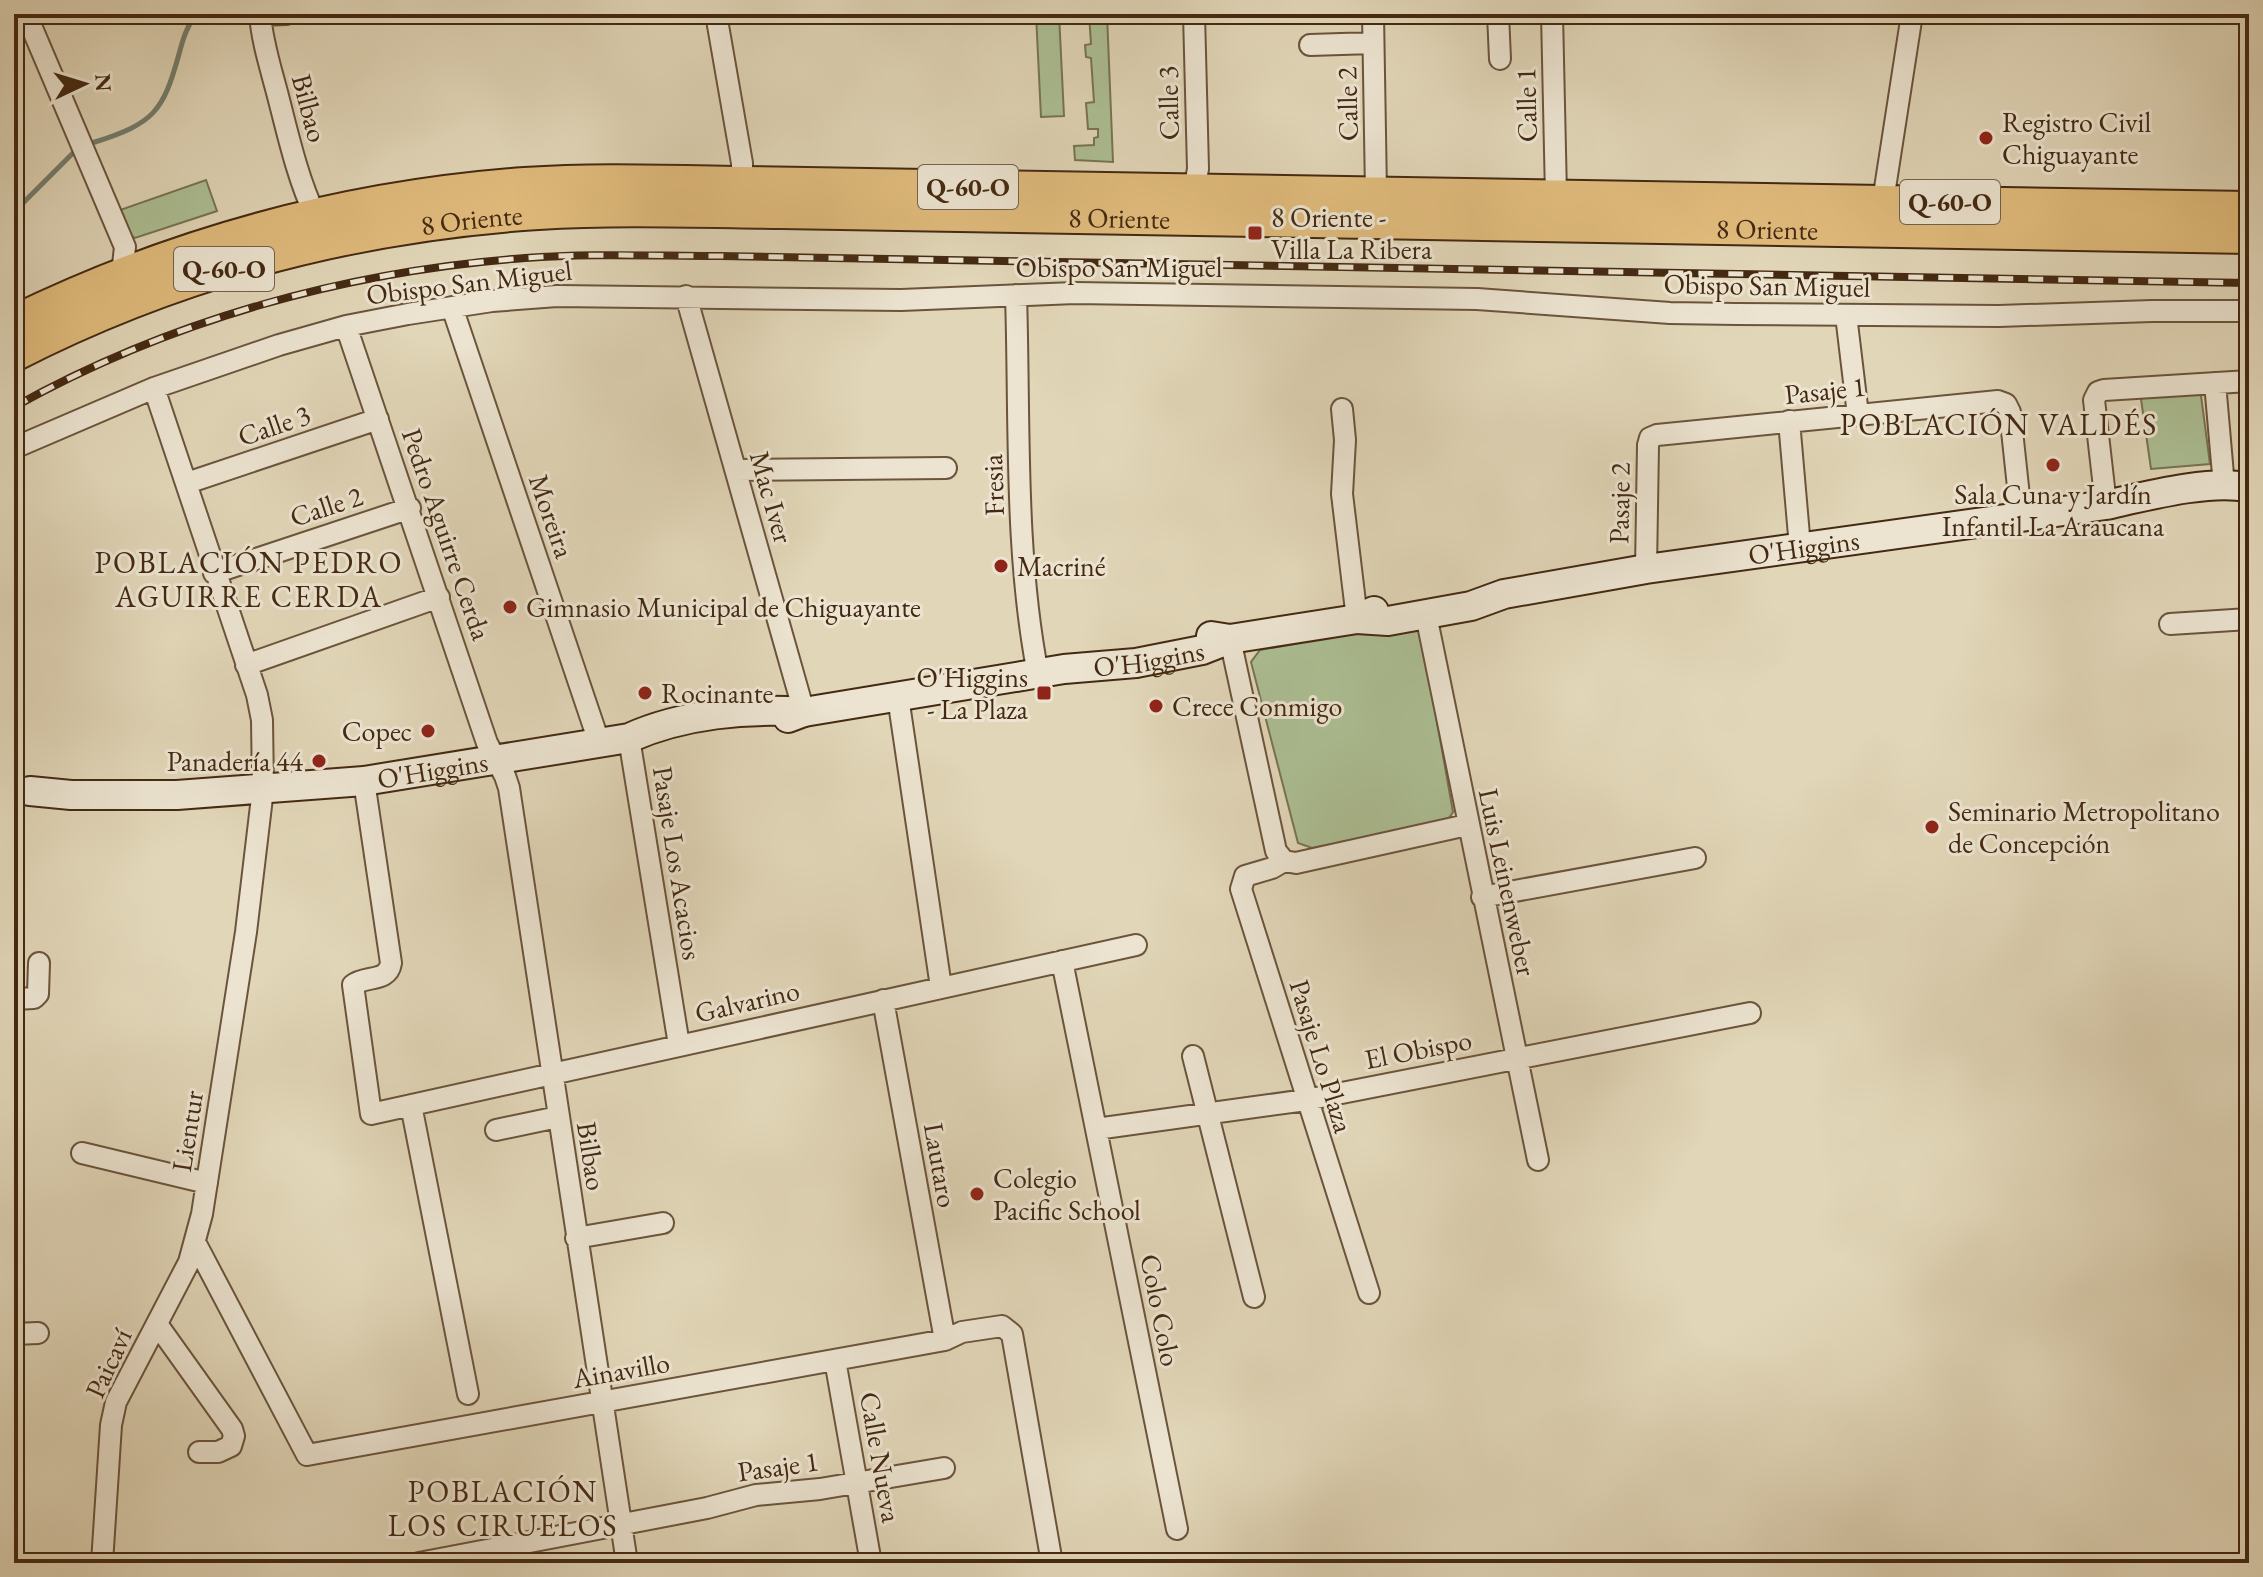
<svg xmlns="http://www.w3.org/2000/svg" width="2263" height="1577" font-family="'EB Garamond',serif">
<style>
.green{fill:#acbf94;stroke:#787453;stroke-width:2}
.lines{fill:none;stroke-linecap:round;stroke-linejoin:round}
.stream{stroke:#747f70;stroke-width:5}
.street-casing{stroke:#6b543c;stroke-width:24}
.secondary-casing{stroke:#442912;stroke-width:32}
.primary-casing{stroke:#442912;stroke-width:36}
.street{stroke:#ece4d1;stroke-width:20}
.secondary{stroke:#ece4d1;stroke-width:28}
.primary{stroke:#e0bb7c;stroke-width:32}
.rail-casing{stroke:#442912;stroke-width:8}
.rail{stroke:#ece4d1;stroke-width:5;stroke-dasharray:15;stroke-linecap:butt}
.poi-dot{fill:#8f2418;stroke:#ece4d1;stroke-width:3}
.labels{text-anchor:middle;stroke-width:6;stroke-linejoin:round;paint-order:stroke}
.shield{fill:#ece4d1;stroke:#76614b;stroke-width:2}
.shield-label{font-size:26px;font-weight:bold;fill:#442912}
.street-label{font-size:28px;fill:#442912;stroke:#ece4d1}
.poi-label{font-size:28px;fill:#442912;stroke:#ece4d1;text-anchor:start}
.neighbourhood-label{font-size:30px;letter-spacing:2px;fill:#442912;stroke:#ece4d1}
</style>
<rect width="100%" height="100%" fill="#e1d6b8"/>
<filter id="stains"><feTurbulence type="fractalNoise" baseFrequency=".0025" numOctaves="4"/><feColorMatrix values="0 0 0 0 .2 0 0 0 0 .09 0 0 0 0 .02 0 0 0 .5 -.17"/></filter>
<radialGradient id="worn" r=".72"><stop offset=".6" stop-color="#630" stop-opacity="0"/><stop offset="1" stop-color="#630" stop-opacity=".3"/></radialGradient>
<path class="green" d="M1036,14H1059L1064,116L1041,117Z
M1089,14H1107L1113,162L1075,160L1074,146L1094,145V138L1098,137V129H1088L1086,103L1094,102L1091,58L1086,57L1085,45L1091,44Z
M206,180L217,211L135,238L129,234L120,210Z
M2200,388L2210,464L2151,469L2140,392Z
M1409,623L1421,632L1453,812L1447,821L1312,848L1298,843L1251,662L1260,650Z"/>
<g class="lines">
<path class="stream" d="M95,142C154,123 163,112 179,54C183,39 187,25 197,14
M14,212L73,153"/>
<defs>
<path id="street" d="M26,14L125,247L122,274
M260,14C262,43 272,72 279,100C289,139 298,179 315,215
M716,14L742,163V183
M1373,14L1376,193
M1498,14L1500,59
M1552,14L1556,196
M260,15L286,14
M1310,45L1373,43
M1194,190L1198,169L1194,14
M1883,201L1912,14
M1016,295C1020,419 1014,551 1038,674
M686,296L804,712
M452,307L599,742
M1846,315L1858,415
M346,326L487,743L505,776L509,788L627,1563
M2215,383L2224,486
M1342,409L1345,440L1342,494L1357,619
M1789,421L1800,547
M14,448L154,388L279,345L346,326L408,314L492,301L557,296L901,300L1075,293L1477,299L1670,313L1736,314L1999,316L2152,311H2249
M736,470L946,468
M187,483L378,419
M2106,505L2094,400L2098,392L2104,390L2249,381
M1646,569L1648,445L1650,438L1657,435L1998,401L2006,404L2010,412L2021,515
M214,573L410,508
M1426,615L1538,1160
M2170,624L2249,619
M1230,639L1276,851L1284,861L1296,863L1467,825
M246,665L439,597
M898,697L941,987
M629,738L679,1045
M364,781L391,963C388,983 365,975 353,985L371,1114L1136,945
M1284,861L1272,868L1245,876L1241,889L1369,1293
M1482,897L1695,858
M1062,961L1177,1529
M14,999L34,998L38,994L39,963
M883,1000L945,1340
M1193,1056L1254,1297
M411,1105L468,1394
M1096,1129L1306,1100L1750,1013
M496,1130L558,1117
M82,1153L207,1183
M576,1238L663,1223
M196,1244L307,1455L945,1340L962,1332L1002,1326L1012,1334L1052,1563
M157,1324L232,1429L234,1436L231,1446L218,1452H199
M14,1334L38,1333
M835,1360L871,1563
M102,1563L111,1425L116,1402L189,1262L202,1214L246,932L263,789L262,720L257,695L154,388
M419,1563L707,1508L756,1495L820,1489L944,1468"/>
<g id="secondary">
<path id="s1" d="M1357,619L1388,621L1471,606L1504,594L1646,569L2106,505C2142,497 2214,478 2249,488"/>
<path d="M1211,636L1230,639L1357,619L1374,611"/>
<path id="s2" d="M788,718L804,712L1064,669L1136,663L1202,650L1230,639"/>
<path id="s3" d="M30,791L71,795H177L364,781L629,738C682,714 747,708 804,712"/>
</g>
<g id="primary">
<path d="M14,322C174,244 346,197 525,184C597,179 670,182 742,183L2249,208"/>
<path id="s4" d="M14,355C178,271 354,225 538,213C619,208 700,211 781,212L2249,237"/>
</g>
</defs>
<use href="#street" class="street-casing"/>
<use href="#secondary" class="secondary-casing"/>
<use href="#primary" class="primary-casing"/>
<use href="#street" class="street"/>
<use href="#secondary" class="secondary"/>
<use href="#primary" class="primary"/>
<defs>
<path id="rail" d="M14,407C170,320 347,271 525,258C590,253 655,256 720,256L2249,283"/>
</defs>
<use href="#rail" class="rail-casing"/>
<use href="#rail" class="rail"/>
</g>
<g class="poi-dot">
<circle cx="1986" cy="138" r="8"/>
<rect x="1247" y="225" width="16" height="16" rx="4"/>
<circle cx="2053" cy="465" r="8"/>
<circle cx="1001" cy="566" r="8"/>
<circle cx="510" cy="607" r="8"/>
<circle cx="645" cy="693" r="8"/>
<rect x="1036" y="685" width="16" height="16" rx="4"/>
<circle cx="1156" cy="706" r="8"/>
<circle cx="428" cy="731" r="8"/>
<circle cx="319" cy="761" r="8"/>
<circle cx="1932" cy="827" r="8"/>
<circle cx="977" cy="1194" r="8"/>
</g>
<g class="labels">
<g class="shield">
<rect x="918" y="165" width="100" height="44" rx="6"/>
<rect x="1900" y="180" width="100" height="44" rx="6"/>
<rect x="174" y="247" width="100" height="44" rx="6"/>
</g>
<g class="shield-label">
<text x="968" y="196">Q-60-O</text>
<text x="1950" y="211">Q-60-O</text>
<text x="224" y="278">Q-60-O</text>
</g>
<g class="street-label">
<text transform="translate(1168 103) rotate(-91)" y="10">Calle 3</text>
<text transform="translate(1347 104) rotate(-91)" y="10">Calle 2</text>
<text transform="translate(1526 105) rotate(-91)" y="10">Calle 1</text>
<text transform="translate(310 108) rotate(75)" y="10">Bilbao</text>
<text dy="10" stroke="none"><textPath href="#s4" startOffset="1128">8 Oriente</textPath></text>
<text dy="10" stroke="none"><textPath href="#s4" startOffset="480">8 Oriente</textPath></text>
<text dy="10" stroke="none"><textPath href="#s4" startOffset="1776">8 Oriente</textPath></text>
<text x="1119" y="277">Obispo San Miguel</text>
<text transform="translate(469 282) rotate(-7)" y="10">Obispo San Miguel</text>
<text transform="translate(1767 285) rotate(1)" y="10">Obispo San Miguel</text>
<text transform="translate(1825 390) rotate(-6)" y="10">Pasaje 1</text>
<text transform="translate(274 425) rotate(-19)" y="10">Calle 3</text>
<text transform="translate(993 485) rotate(-92)" y="10">Fresia</text>
<text transform="translate(772 497) rotate(74)" y="10">Mac Iver</text>
<text transform="translate(1619 503) rotate(-89)" y="10">Pasaje 2</text>
<text transform="translate(326 506) rotate(-18)" y="10">Calle 2</text>
<text transform="translate(552 516) rotate(71)" y="10">Moreira</text>
<text transform="translate(447 534) rotate(71)" y="10">Pedro Aguirre Cerda</text>
<text dy="10" stroke="none"><textPath href="#s1" startOffset="454">O'Higgins</textPath></text>
<text dy="10" stroke="none"><textPath href="#s2" startOffset="366">O'Higgins</textPath></text>
<text dy="10" stroke="none"><textPath href="#s3" startOffset="404">O'Higgins</textPath></text>
<text transform="translate(678 863) rotate(81)" y="10">Pasaje Los Acacios</text>
<text transform="translate(1508 882) rotate(78)" y="10">Luis Leinenweber</text>
<text transform="translate(747 1001) rotate(-13)" y="10">Galvarino</text>
<text transform="translate(1418 1049) rotate(-11)" y="10">El Obispo</text>
<text transform="translate(1322 1056) rotate(73)" y="10">Pasaje Lo Plaza</text>
<text transform="translate(187 1131) rotate(-81)" y="10">Lientur</text>
<text transform="translate(592 1156) rotate(81)" y="10">Bilbao</text>
<text transform="translate(941 1165) rotate(80)" y="10">Lautaro</text>
<text transform="translate(1161 1310) rotate(79)" y="10">Colo Colo</text>
<text transform="translate(108 1363) rotate(-65)" y="10">Paicaví</text>
<text transform="translate(621 1370) rotate(-10)" y="10">Ainavillo</text>
<text transform="translate(881 1457) rotate(80)" y="10">Calle Nueva</text>
<text transform="translate(778 1466) rotate(-8)" y="10">Pasaje 1</text>
</g>
<g class="poi-label">
<text x="2002" y="132">Registro Civil<tspan x="2002" dy="32">Chiguayante</tspan></text>
<text x="1271" y="227">8 Oriente -<tspan x="1271" dy="32">Villa La Ribera</tspan></text>
<text x="2053" y="504" text-anchor="middle">Sala Cuna y Jardín<tspan x="2053" dy="32">Infantil La Araucana</tspan></text>
<text x="1017" y="576">Macriné</text>
<text x="526" y="617">Gimnasio Municipal de Chiguayante</text>
<text x="1028" y="687" text-anchor="end">O'Higgins<tspan x="1028" dy="32">- La Plaza</tspan></text>
<text x="661" y="703">Rocinante</text>
<text x="1172" y="716">Crece Conmigo</text>
<text x="412" y="741" text-anchor="end">Copec</text>
<text x="303" y="771" text-anchor="end">Panadería 44</text>
<text x="1948" y="821">Seminario Metropolitano<tspan x="1948" dy="32">de Concepción</tspan></text>
<text x="993" y="1188">Colegio<tspan x="993" dy="32">Pacific School</tspan></text>
</g>
<g class="neighbourhood-label">
<text x="1999" y="435">POBLACIÓN VALDÉS</text>
<text x="249" y="573">POBLACIÓN PEDRO<tspan x="249" dy="34">AGUIRRE CERDA</tspan></text>
<text x="503" y="1502">POBLACIÓN<tspan x="503" dy="34">LOS CIRUELOS</tspan></text>
</g>
</g>
<rect width="2263" height="1577" fill="none" stroke="#e1d6b8" stroke-width="48"/>
<rect x="16" y="16" width="2231" height="1545" fill="none" stroke="#442912" stroke-width="4"/>
<rect x="24" y="24" width="2215" height="1529" fill="none" stroke="#442912" stroke-width="2"/>
<g transform="translate(84 84) rotate(86)" stroke="#ece4d1" stroke-width="6" paint-order="stroke">
<path d="M0-6L14 30L0 20L-14 30Z" fill="#442912"/>
<text y="-12" font-size="22" font-weight="bold" text-anchor="middle" fill="#442912">N</text>
</g>
<rect width="100%" height="100%" filter="url(#stains)"/>
<rect width="100%" height="100%" fill="url(#worn)"/>
</svg>
